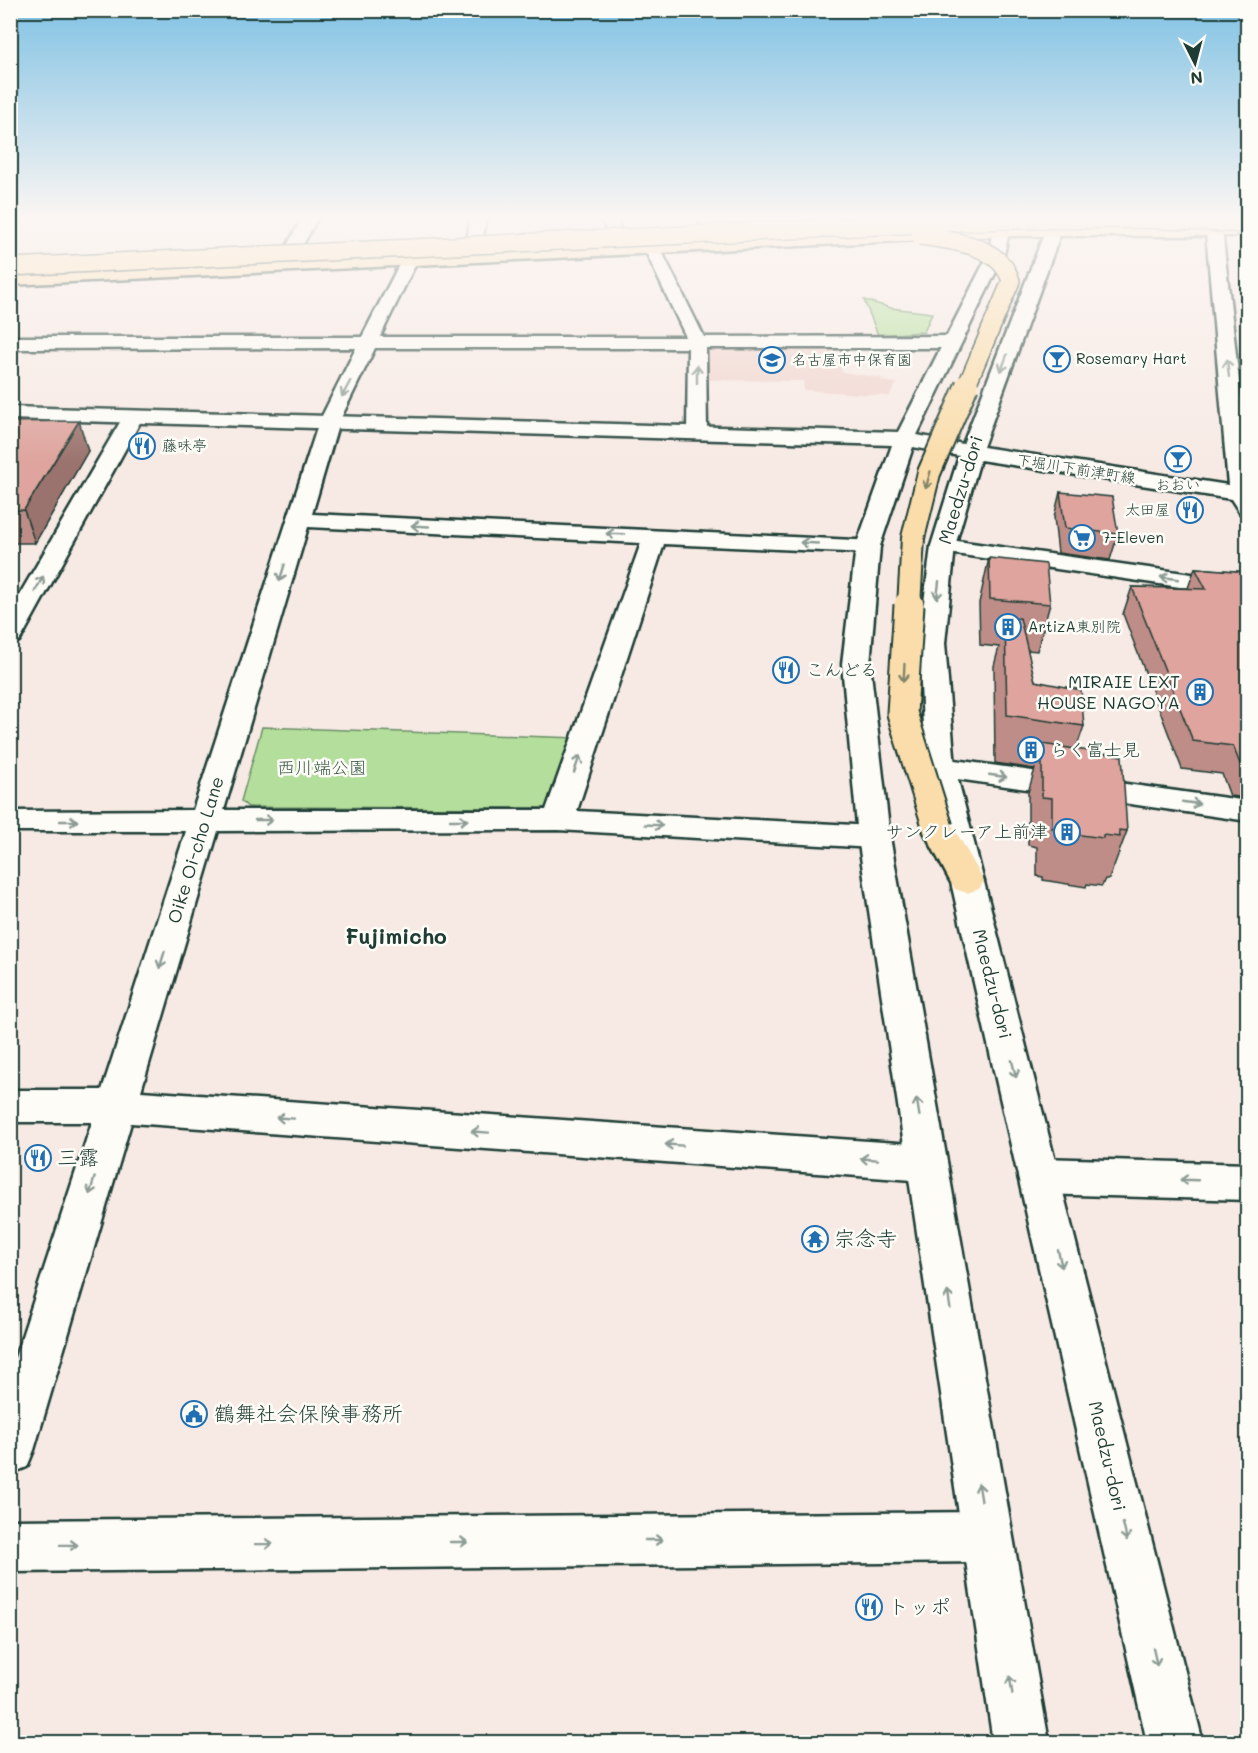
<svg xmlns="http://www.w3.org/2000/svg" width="1258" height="1753" font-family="Mali,'Klee One',sans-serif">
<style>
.built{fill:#f0d5cf}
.green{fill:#b4de9b;stroke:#6a8e68;stroke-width:1.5}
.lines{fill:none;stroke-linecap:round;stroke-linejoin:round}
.minor-casing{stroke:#1f3d34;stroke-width:5}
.tertiary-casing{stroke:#1f3d34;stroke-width:5}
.primary-casing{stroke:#1f3d34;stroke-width:5}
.motorway-casing{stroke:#1f3d34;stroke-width:5}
.minor{fill:#fdfcf7;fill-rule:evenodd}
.tertiary{fill:#fdfcf7;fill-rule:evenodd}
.primary{fill:#faddab;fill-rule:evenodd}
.motorway{fill:#faddab;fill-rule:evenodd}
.motorway-bridge-far2-casing{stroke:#1f3d34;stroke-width:20;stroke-linecap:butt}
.motorway-bridge-far1-casing{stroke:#1f3d34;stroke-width:26;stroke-linecap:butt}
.motorway-bridge-casing{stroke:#1f3d34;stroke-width:33;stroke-linecap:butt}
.motorway-bridge-far2{stroke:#faddab;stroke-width:17}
.motorway-bridge-far1{stroke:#faddab;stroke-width:22}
.motorway-bridge{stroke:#faddab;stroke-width:29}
.wall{fill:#bf8d87;stroke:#1f3d34;stroke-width:1.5}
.shaded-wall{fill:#9b736e;stroke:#1f3d34;stroke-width:1.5}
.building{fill:#dea49d;stroke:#1f3d34;stroke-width:1.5}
.oneway{stroke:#8e9c96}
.oneway2{stroke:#82856a}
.labels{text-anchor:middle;stroke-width:5;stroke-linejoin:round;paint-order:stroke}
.far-poi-label{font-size:15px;fill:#1f3d34;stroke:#fdfcf7;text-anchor:start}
.far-street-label{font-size:15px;fill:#1f3d34;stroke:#fdfcf7}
.street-label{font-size:18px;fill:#1f3d34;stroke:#fdfcf7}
.poi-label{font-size:18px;fill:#1f3d34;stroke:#fdfcf7;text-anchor:start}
.park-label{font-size:18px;fill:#3d5d49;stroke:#fdfcf7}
.quarter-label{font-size:21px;font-weight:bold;fill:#1f3d34;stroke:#fdfcf7}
.near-poi-label{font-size:21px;fill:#1f3d34;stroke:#fdfcf7;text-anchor:start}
</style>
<rect width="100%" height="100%" fill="#f7eae5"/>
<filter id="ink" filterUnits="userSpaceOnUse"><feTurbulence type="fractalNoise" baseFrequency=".0167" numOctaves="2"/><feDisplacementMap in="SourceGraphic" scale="12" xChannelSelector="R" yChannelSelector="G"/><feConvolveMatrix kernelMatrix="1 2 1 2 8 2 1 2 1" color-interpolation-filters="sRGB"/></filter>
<g filter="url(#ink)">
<path class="built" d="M713,346H834L842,372L882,378L881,381L897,383L889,396L804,390L803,381L705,380L706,349Z"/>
<path class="green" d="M864,300L891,308L932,313L924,332L878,335Z
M262,727L577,738L556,803L545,808L248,807L241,801Z"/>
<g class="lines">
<defs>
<path id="minor" d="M303,217H318L299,252H287L285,249Z
M601,217H616L622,234L619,237H609Z
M698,217H713L717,230L714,233H704Z
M653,245L661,250L704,337L953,336L962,342L953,348H706L707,433L704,437H690L687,433L688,348H375L339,422L312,514L876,541L880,546L876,551L868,553L664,544L577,811L874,826L885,829L890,837L885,845L874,848L558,830L218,831L141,1091L927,1145L941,1151L947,1163L941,1175L927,1181L131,1123L34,1450L27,1467L10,1474V1373L92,1122H10V1090H102L186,831H10V811L193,810L319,422L356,348L10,349V337H362L401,261L409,256L417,261L380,337H686L645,250ZM308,527L641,543L546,810H224Z
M133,411L140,413L143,417L23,635L19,641L10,643V611L123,417L126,413Z
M943,539L1248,582V597L935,551L931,546L935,541Z
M940,758L1248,801V821L929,775L925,768L929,761Z
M1040,1158L1248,1164V1200L1040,1194L1025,1189L1019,1176L1025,1163Z
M987,1512L1005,1519L1012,1537L1005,1555L987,1562L10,1572V1520Z"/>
<path id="tertiary" d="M470,217H486L482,244L437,258L431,256L429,253L431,250L468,238Z
M1196,217H1211L1222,230L1248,461V515L1240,513L1231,499L980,460L955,546L945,643L955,768L1203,1742H1147L925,768L919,643L931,546L959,456L913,447L880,546L870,664L890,837L1049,1742H993L858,837L842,664L856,546L892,445L10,419V407L898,432L988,255L993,231L1001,226L1009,231L1004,255L917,435L963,444L1046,229L1054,224L1062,229L983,447L1228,485L1206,231Z"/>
<path id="primary" d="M1135,224L1234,226L1242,231L1234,236H1001L10,285V275L1001,226Z"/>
<path id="motorway" d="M938,817L949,821L954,828L984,881L979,889L967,893L955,889L950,881L922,828L927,821Z"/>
</defs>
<use href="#minor" class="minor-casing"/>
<use href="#tertiary" class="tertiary-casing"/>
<use href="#primary" class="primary-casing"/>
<use href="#motorway" class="motorway-casing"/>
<use href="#minor" class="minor"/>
<use href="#tertiary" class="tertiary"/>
<use href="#primary" class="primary"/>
<use href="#motorway" class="motorway"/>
<defs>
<path id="motorway-bridge-far2" d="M920,236C953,241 1000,244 1011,281L966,387
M10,267L1005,220L1143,219L1248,224"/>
<path id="motorway-bridge-far1" d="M909,606L913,538L929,473L967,385"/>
<path id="motorway-bridge" d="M909,605L902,713L938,828"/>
</defs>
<use href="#motorway-bridge-far2" class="motorway-bridge-far2-casing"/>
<use href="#motorway-bridge-far1" class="motorway-bridge-far1-casing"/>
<use href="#motorway-bridge" class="motorway-bridge-casing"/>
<use href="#motorway-bridge-far2" class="motorway-bridge-far2"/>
<use href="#motorway-bridge-far1" class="motorway-bridge-far1"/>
<use href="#motorway-bridge" class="motorway-bridge"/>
</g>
<path class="wall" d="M10,422L88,451L35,543H10Z
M1060,492L1118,534L1110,560L1058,553L1054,517Z
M989,558L1050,604L1037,651L1027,650L1035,681L1084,726L1076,749L1127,831L1109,879H1105L1102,886L1087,884L1086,887L1043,880V877L1037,876V847L1028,845V792L1035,769L995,763L994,666L999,647L980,645L979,603Z
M1195,568L1248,572V798L1230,796L1222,774L1182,769L1123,614L1132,587L1188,588Z"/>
<path class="shaded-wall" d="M79,421L88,451L35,543L24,510Z"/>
<path class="building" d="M79,421L24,510H10V422Z
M1060,492L1112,497L1118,534L1065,528Z
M989,558L1046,564L1050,604L990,599Z
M1195,568L1248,572V769H1242L1233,746L1193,741L1132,587L1206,589Z
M1020,618L1035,681L1081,690L1084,726L1007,715L1005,620Z
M1042,744L1122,756L1127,831L1119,830L1120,837L1103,835V838L1059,832V828H1052V798L1042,797Z"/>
<defs><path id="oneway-shaft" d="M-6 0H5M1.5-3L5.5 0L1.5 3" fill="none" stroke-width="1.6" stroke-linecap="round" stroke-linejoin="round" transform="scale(1.5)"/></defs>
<g class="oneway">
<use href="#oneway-shaft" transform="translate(1004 363) rotate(110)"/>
<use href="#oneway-shaft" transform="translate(1228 368) rotate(-96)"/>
<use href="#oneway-shaft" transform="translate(697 374) rotate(-90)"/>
<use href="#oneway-shaft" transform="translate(346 389) rotate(118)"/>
<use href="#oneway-shaft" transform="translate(420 526) rotate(-177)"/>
<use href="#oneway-shaft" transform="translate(615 534) rotate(-178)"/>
<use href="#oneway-shaft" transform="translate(809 543) rotate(-177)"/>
<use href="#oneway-shaft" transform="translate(282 573) rotate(107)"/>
<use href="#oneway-shaft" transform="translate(1169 578) rotate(-172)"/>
<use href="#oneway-shaft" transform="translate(39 584) rotate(-61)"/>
<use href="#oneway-shaft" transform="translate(938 590) rotate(97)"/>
<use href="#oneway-shaft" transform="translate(577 764) rotate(-71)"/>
<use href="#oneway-shaft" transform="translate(998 776) rotate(8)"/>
<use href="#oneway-shaft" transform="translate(1191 803) rotate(8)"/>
<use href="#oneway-shaft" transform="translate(264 820)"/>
<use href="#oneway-shaft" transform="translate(459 820)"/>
<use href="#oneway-shaft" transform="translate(69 821)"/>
<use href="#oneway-shaft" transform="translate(654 825) rotate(3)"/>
<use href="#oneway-shaft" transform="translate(162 960) rotate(107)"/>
<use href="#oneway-shaft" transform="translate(1014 1069) rotate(76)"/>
<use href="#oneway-shaft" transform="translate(918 1107) rotate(-99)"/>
<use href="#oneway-shaft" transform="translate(285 1118) rotate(-176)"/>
<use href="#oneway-shaft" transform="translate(480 1132) rotate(-176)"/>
<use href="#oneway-shaft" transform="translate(674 1145) rotate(-176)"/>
<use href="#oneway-shaft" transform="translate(869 1159) rotate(-176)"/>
<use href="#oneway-shaft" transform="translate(1189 1180) rotate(-178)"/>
<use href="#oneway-shaft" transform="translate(92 1186) rotate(107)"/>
<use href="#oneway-shaft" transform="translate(1060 1259) rotate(77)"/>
<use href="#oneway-shaft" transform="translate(949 1300) rotate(-99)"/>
<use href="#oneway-shaft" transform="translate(980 1492) rotate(-99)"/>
<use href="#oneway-shaft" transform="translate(1125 1532) rotate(77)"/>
<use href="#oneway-shaft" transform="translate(654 1540)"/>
<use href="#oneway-shaft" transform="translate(459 1542)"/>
<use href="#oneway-shaft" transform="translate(264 1544) rotate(-1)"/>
<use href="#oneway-shaft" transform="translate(69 1545)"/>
<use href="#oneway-shaft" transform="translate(1155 1657) rotate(77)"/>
<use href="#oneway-shaft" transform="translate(1011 1685) rotate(-99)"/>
</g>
<g class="oneway2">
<use href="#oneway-shaft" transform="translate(928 480) rotate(106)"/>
<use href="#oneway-shaft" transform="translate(904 673) rotate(93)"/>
</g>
</g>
<linearGradient id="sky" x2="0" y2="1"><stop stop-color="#81c2e4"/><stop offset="0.47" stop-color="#fbf6f3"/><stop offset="1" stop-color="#fbf6f3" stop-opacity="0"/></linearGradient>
<rect width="1258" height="463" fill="url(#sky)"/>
<defs>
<symbol id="bar-ring" viewBox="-11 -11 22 22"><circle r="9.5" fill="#fdfcf7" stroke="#1f6fb2" stroke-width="1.5"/><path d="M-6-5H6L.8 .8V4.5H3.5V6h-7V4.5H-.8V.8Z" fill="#1f6fb2"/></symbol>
<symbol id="school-ring" viewBox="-11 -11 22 22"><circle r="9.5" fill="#fdfcf7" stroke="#1f6fb2" stroke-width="1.5"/><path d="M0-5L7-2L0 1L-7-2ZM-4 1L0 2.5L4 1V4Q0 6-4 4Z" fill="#1f6fb2"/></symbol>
<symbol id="restaurant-ring" viewBox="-11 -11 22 22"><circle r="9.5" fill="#fdfcf7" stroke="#1f6fb2" stroke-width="1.5"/><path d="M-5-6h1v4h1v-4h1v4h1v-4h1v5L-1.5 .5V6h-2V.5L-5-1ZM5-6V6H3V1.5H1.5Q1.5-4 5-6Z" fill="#1f6fb2"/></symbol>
<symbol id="supermarket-ring" viewBox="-11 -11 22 22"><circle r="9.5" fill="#fdfcf7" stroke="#1f6fb2" stroke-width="1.5"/><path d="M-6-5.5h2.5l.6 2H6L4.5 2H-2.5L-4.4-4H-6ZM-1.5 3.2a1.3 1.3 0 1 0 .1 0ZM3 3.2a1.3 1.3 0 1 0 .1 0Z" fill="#1f6fb2"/></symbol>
<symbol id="building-ring" viewBox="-11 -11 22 22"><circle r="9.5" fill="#fdfcf7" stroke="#1f6fb2" stroke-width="1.5"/><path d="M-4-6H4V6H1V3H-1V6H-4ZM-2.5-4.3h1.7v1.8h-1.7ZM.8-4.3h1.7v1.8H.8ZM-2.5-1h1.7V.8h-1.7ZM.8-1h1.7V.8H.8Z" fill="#1f6fb2"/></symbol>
<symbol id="temple-ring" viewBox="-11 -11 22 22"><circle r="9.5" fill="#fdfcf7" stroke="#1f6fb2" stroke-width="1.5"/><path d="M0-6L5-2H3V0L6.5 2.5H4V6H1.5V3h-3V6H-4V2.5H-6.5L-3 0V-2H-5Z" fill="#1f6fb2"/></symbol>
<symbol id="civic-ring" viewBox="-11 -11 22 22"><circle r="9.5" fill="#fdfcf7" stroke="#1f6fb2" stroke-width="1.5"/><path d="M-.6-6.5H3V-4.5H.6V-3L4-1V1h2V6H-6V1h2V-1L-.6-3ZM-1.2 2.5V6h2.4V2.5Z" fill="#1f6fb2"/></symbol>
</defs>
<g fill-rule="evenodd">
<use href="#bar-ring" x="1042" y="344" width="30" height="30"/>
<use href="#school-ring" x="757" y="345" width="30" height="30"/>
<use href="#restaurant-ring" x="127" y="431" width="30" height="30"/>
<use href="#bar-ring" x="1163" y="444" width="30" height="30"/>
<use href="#restaurant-ring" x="1175" y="495" width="30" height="30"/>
<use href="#supermarket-ring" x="1067" y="523" width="30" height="30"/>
<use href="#building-ring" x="993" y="612" width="30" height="30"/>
<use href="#restaurant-ring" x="771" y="655" width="30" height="30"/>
<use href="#building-ring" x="1185" y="677" width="30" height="30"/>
<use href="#building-ring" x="1016" y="735" width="30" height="30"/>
<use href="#building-ring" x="1052" y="817" width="30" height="30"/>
<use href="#restaurant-ring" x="23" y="1143" width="30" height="30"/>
<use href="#temple-ring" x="800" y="1224" width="30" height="30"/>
<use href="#civic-ring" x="179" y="1399" width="30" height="30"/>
<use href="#restaurant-ring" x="854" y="1592" width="30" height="30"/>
</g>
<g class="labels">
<g class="far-poi-label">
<text x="1076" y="364">Rosemary Hart</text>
<text x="792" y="365">名古屋市中保育園</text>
<text x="162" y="451">藤味亭</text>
<text x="1178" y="490" text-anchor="middle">おおい</text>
<text x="1170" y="515" text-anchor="end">太田屋</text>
<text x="1102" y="543">7-Eleven</text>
<text x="1028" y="632">ArtizA東別院</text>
</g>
<g class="far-street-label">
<text transform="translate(1076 469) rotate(9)" y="5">下堀川下前津町線</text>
</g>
<g class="street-label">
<text transform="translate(961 490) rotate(-73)" y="6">Maedzu-dori</text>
<text transform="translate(196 850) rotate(-73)" y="6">Oike Oi-cho Lane</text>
<text transform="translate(992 984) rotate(76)" y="6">Maedzu-dori</text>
<text transform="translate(1107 1456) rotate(77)" y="6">Maedzu-dori</text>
</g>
<g class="poi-label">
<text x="806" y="676">こんどる</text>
<text x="1180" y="688" text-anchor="end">MIRAIE LEXT<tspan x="1180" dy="21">HOUSE NAGOYA</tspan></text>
<text x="1050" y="756">らく富士見</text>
<text x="1048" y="838" text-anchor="end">サンクレーア上前津</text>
</g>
<g class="park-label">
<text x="322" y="774">西川端公園</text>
</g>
<g class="quarter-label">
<text x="396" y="944">Fujimicho</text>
</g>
<g class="near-poi-label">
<text x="57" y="1165">三露</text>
<text x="834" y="1246">宗念寺</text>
<text x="214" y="1421">鶴舞社会保険事務所</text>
<text x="888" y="1614">トッポ</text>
</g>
</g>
<rect width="1258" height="1753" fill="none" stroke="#fdfcf7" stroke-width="36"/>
<rect x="18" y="18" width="1222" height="1717" fill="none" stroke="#1f3d34" stroke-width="2" filter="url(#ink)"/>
<g transform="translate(1195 63) rotate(174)" stroke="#fdfcf7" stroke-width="4.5" paint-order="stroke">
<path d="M0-4.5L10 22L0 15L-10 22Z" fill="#1f3d34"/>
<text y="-9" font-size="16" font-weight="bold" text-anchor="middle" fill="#1f3d34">N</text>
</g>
</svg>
